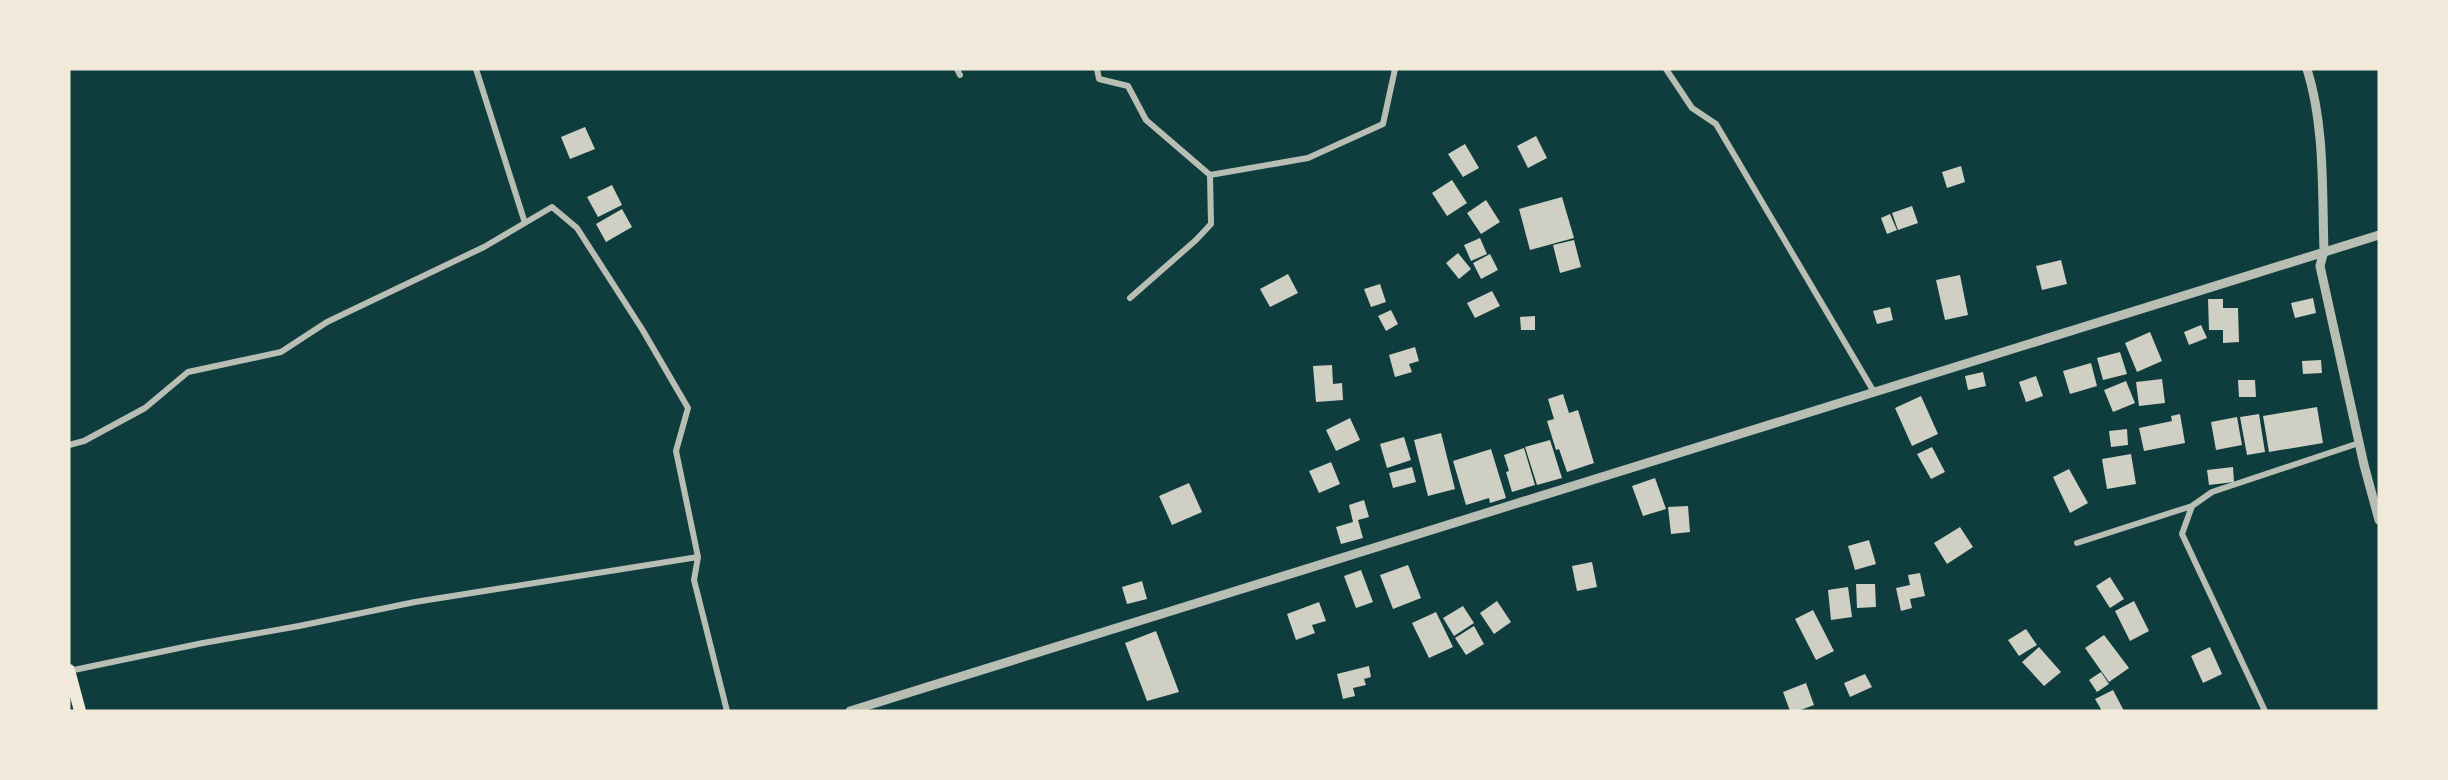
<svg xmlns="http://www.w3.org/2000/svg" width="2448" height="780" font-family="Arial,sans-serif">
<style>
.building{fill:#cfcfc3}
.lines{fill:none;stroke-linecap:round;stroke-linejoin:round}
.minor{stroke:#b8beb3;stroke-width:6}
.tertiary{stroke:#b8beb3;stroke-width:9}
.primary{stroke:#f1e9da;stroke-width:12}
</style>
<rect width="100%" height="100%" fill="#0f3d3e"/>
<path class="building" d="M585,127L595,149L570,159L561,137Z
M1536,136L1547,158L1528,168L1517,146Z
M1465,144L1479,168L1463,177L1448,154Z
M1961,166L1965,182L1947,188L1942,172Z
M1452,180L1467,203L1447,216L1432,193Z
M612,185L622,205L598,217L587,197Z
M1562,197L1574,238L1530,250L1519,209Z
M1486,200L1500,222L1481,234L1467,213Z
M1912,206L1918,223L1898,230L1892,213Z
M622,209L632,227L606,242L596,224Z
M1890,214L1897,230L1887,234L1881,218Z
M1480,238L1487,254L1471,261L1464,245Z
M1574,240L1581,267L1560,273L1553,245Z
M1458,253L1471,269L1459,279L1446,263Z
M1490,254L1498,270L1481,279L1473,263Z
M2061,260L2067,284L2042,290L2036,266Z
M1288,274L1298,293L1270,307L1260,289Z
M1960,275L1968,315L1945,320L1936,280Z
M1380,284L1386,302L1371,307L1364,289Z
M1492,291L1500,306L1475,318L1467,303Z
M2313,298L2316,313L2295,318L2291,303Z
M2208,299H2223V308H2238L2239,342L2223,343V330H2209Z
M1890,307L1893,320L1877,324L1873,311Z
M1391,310L1398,324L1386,331L1378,316Z
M1535,316V330H1521L1520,317Z
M2201,325L2207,338L2189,345L2184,332Z
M2150,332L2162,361L2137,372L2125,343Z
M1415,347L1419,361L1409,364L1412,372L1395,377L1389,355Z
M2120,352L2127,374L2103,380L2097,358Z
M2321,360L2322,373L2303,374L2302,361Z
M2091,363L2097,386L2070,394L2063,371Z
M1332,365L1333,384L1342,383L1343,400L1316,402L1313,366Z
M1983,372L1986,386L1968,390L1965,376Z
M2036,376L2043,396L2026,402L2019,382Z
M2162,379L2165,403L2139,406L2136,382Z
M2238,380H2255L2256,397H2239Z
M2126,381L2135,403L2113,412L2104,390Z
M1563,394L1569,413L1578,410L1594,463L1567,472L1559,449L1556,450L1547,421L1554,419L1548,399Z
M1921,396L1938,434L1912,446L1895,408Z
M2317,407L2323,443L2269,452L2263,416Z
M2180,414L2185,443L2144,451L2139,428L2172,421L2171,416Z
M2259,414L2265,452L2247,455L2240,417Z
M2237,417L2242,445L2216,450L2211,422Z
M1350,418L1360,440L1336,451L1326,430Z
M2127,429L2128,445L2111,447L2109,431Z
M1441,433L1455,489L1428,496L1414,440Z
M1404,437L1411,460L1387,468L1380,444Z
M1550,440L1562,478L1537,485L1525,447Z
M1932,447L1945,472L1931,479L1917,454Z
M1524,448L1535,485L1512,492L1506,472L1509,471L1504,455Z
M1491,449L1506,498L1490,503L1489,498L1466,505L1453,461Z
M2131,454L2136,484L2107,489L2102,459Z
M1331,462L1340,484L1319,493L1309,471Z
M1412,467L1416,482L1393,488L1389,473Z
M2233,467L2234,482L2209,485L2207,470Z
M2069,469L2088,503L2070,513L2053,477Z
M1655,478L1666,509L1643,516L1632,486Z
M1189,483L1202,512L1172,525L1159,496Z
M1364,500L1369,517L1358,520L1363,538L1341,544L1336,527L1353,522L1349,505Z
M1688,506L1690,532L1671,534L1668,507Z
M1960,527L1973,547L1947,564L1934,543Z
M1869,540L1876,564L1855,570L1848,546Z
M1592,562L1597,587L1577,591L1572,566Z
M1408,565L1421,598L1393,609L1380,575Z
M1361,570L1373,602L1356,608L1344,576Z
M1920,573L1925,596L1910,599L1912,608L1901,611L1896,588L1910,585L1908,575Z
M2110,577L2124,599L2110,608L2096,586Z
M1142,581L1147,599L1127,604L1122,587Z
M1856,584H1875L1876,607L1857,608Z
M1848,587L1852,617L1831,620L1828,590Z
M1497,601L1511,622L1494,634L1480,613Z
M2134,601L2149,631L2130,641L2115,611Z
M1319,602L1326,621L1312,625L1315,633L1296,640L1287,614Z
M1463,606L1474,623L1454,636L1443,618Z
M1813,610L1834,651L1816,660L1795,619Z
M1436,612L1453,647L1429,658L1412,623Z
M1474,626L1484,644L1466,655L1455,638Z
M2026,629L2037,645L2019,656L2008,640Z
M1156,631L1179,692L1147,701L1125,643Z
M2104,635L2129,668L2109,682L2085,648Z
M2039,647L2061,672L2044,686L2022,662Z
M2210,647L2222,674L2203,683L2191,656Z
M1369,666L1371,677L1364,679L1366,685L1353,688L1355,696L1343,699L1337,674Z
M2101,672L2109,684L2097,692L2089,680Z
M1865,674L1872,687L1850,697L1844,683Z
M1806,683L1814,705L1798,711H1790L1783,692Z
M2113,690L2124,711H2102L2095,699Z"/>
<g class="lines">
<path class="minor" d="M476,69L525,223
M957,69L960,75
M1097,69L1099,79L1128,86L1146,120L1210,175L1308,158L1383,124L1395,69
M1666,69L1692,108L1716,124L1874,392
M1130,298L1196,240L1211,224L1210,175
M69,445L84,441L145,408L188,372L281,352L327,322L484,247L552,207L577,228L642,329L688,408L676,451L698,557L694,580L727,711
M2077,543L2192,506
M69,671L203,643L299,626L415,602L698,557
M2265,711L2182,534L2192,506L2212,492L2359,443"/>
<path class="tertiary" d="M2307,69C2325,126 2322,191 2324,251L2320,266L2364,465L2379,520
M850,711L2379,235"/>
<path class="primary" d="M69,670L80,711"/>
</g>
<rect width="2448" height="780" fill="none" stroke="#f1e9da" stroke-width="141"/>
</svg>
